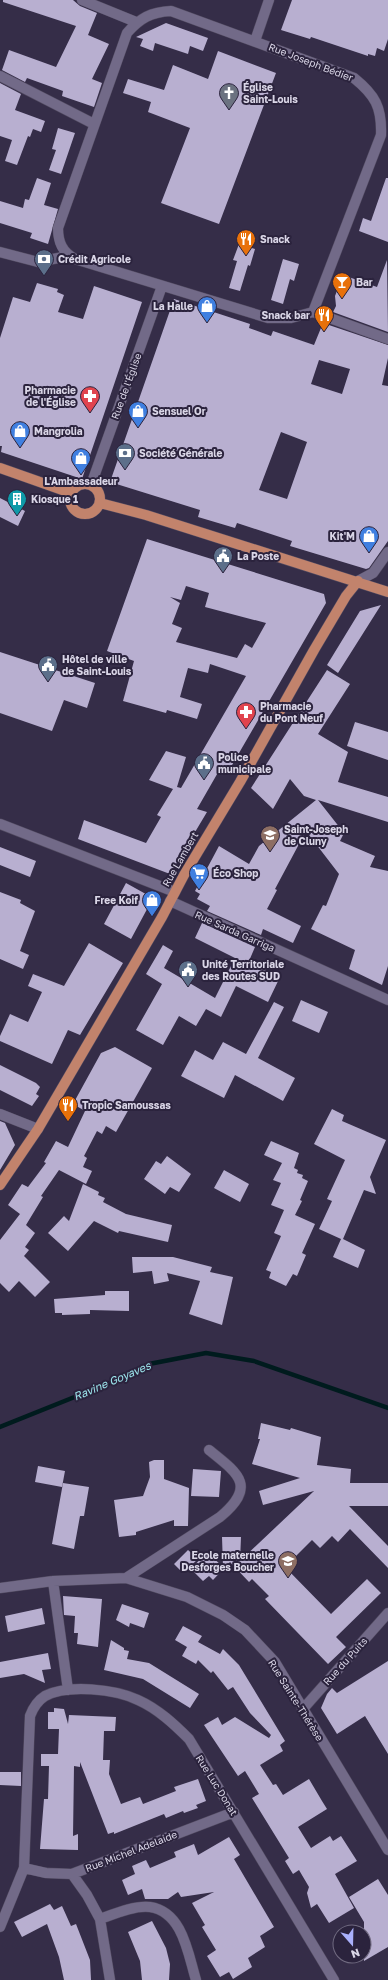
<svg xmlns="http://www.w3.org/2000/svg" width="388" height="1980" font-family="'Golos Text',sans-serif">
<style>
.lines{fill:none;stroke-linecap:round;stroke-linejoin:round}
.stream{stroke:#001b1e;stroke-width:4.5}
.building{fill:#b8afd0;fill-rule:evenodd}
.minor-casing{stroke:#524b61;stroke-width:11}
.major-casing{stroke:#524b61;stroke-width:11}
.minor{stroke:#726a88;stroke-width:10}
.major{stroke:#c2836c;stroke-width:10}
.labels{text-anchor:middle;stroke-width:4;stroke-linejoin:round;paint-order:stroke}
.street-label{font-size:10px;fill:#dad6e7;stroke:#2b233d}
.poi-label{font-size:10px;font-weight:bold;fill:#dad6e7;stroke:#2b233d;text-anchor:start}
.water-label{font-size:11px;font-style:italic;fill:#9ce5ec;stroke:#2b233d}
</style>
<rect width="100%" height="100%" fill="#352d48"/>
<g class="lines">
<path class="stream" d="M0,1427L112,1382L149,1364L206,1353L254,1361L388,1408"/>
</g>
<path class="building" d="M3,0H73L80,6L97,13L88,35L109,44L92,79L102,83L94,107L62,96L63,91L27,78L25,82L2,70L9,50L56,67L76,26L3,2Z
M292,0H388V39L384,51L377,48L375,56L368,54V56L311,37L310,39L281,30Z
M166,23L208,38L203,51L190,46L188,54L155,43L153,51L140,46L143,39L136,37Z
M218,51L276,73L219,224L161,203L190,128L148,112L151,102L123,93L128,79L164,90L173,65L208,79Z
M0,83L21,94L15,110L45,121L41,132L33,129L30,137L28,136L17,165L5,161L12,140L0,136Z
M58,128L75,133L61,174L49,170L56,150L52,149Z
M37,178L51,183L44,205L58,209L48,244L30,238L32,233L0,223V201L23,208L25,199L29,200Z
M386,178H388V242L359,231L363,218L371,221Z
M239,244L255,249L250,266L248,265L240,291L229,288L237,261L233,260Z
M283,259L299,264L294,281L290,279L283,304L271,300Z
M387,260L388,332L333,312L336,306L335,296L343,275L377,287Z
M37,283L58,289L57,292L64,295L58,312L83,319L94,286L142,302L82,479L1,452L2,446H0V338L13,297L30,302Z
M174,299L250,324L249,328L271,336L273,331L314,345L323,323L388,345V358L382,385L388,386V541L369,568L366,569L290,546L292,541L237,523L235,528L198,517L200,510L110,482ZM319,360L350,369L342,394L311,384ZM281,432L307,442L287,499L259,490Z
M0,498L25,511L18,526L0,517Z
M147,539L324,594L326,603L228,772L220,769L197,809L207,812L170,874L78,839L84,820L146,843L161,817L157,815L173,789L149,780L166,751L186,757L177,787L181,788L246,676L210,664L208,673L188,668L180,697L202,704L197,719L167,710L166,713L123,701L134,661L107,651ZM186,586L209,593L205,607L266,623L252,648L245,644L237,658L176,642L182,628L172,624L180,603L170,597L181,600Z
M381,605L338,673L327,665L360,611Z
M0,652L95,683L87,708L64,700L52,731L0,713Z
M327,670L350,684L318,734L348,752L338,782L388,797V822L318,800L344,833L340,841L375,856L370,867L388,871V966L382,985L349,969L355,950L311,929L323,905L326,906L339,874L306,831L275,889L277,890L267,909L301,926L293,943L263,929L261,935L207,911L210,906L197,899L200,894L195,891L219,846L249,864L259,846L316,800L304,796L290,779L273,809L251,788Z
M355,722L388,732V760L347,746Z
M0,847L36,861L30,877L0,865Z
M126,883L153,898L131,939L104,924Z
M0,892L21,900L20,903L35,911L20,951L29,955L23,969L0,959Z
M202,923L255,947L249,961L280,977L268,1002L236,986L221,1017L206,1009L196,1026L179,1016L163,1045L136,1030L162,984L146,974L163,945L173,951L164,968L215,998L235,958L195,938Z
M89,943L123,963L80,1035L68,1030L52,1064L0,1041V1036L10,1014L28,1022L42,992L28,986L33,974L64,986Z
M301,1000L328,1012L319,1033L292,1021Z
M274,1002L284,1007L258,1058L295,1078L283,1101L235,1075L224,1098L181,1076L195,1050L213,1060L223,1042L246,1054Z
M115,1047L152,1068L116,1132L106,1126L102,1134L97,1131L84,1156L87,1158L83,1167L92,1171L86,1184L59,1170L41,1196L43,1197L26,1225L35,1233L25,1247L29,1250L24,1256L50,1282L35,1297L19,1281L9,1292L0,1283V1240L20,1214L8,1205L22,1184L28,1187L46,1163L44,1162L56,1141L68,1147L85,1111L73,1104L101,1053Z
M0,1065L36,1083L40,1087L36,1094L39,1096L32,1106L0,1090Z
M332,1109L344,1115L342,1121L386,1140L370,1177L376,1194L364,1190L343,1239L365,1250L358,1268L333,1257L341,1239L319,1229L332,1201L327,1199L345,1160L314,1144Z
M0,1121L5,1123L15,1145L0,1170Z
M271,1141L299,1153L294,1168L298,1170L297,1173L303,1175L302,1178L308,1181L300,1200L302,1201L295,1215L315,1224L302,1253L306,1255L297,1276L293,1274L286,1286L269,1278L271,1272L266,1270L281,1236L274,1233L284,1210L271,1205L281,1183L273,1180L282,1163L264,1155Z
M167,1156L191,1174L179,1192L170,1187L165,1194L144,1179L156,1161L161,1164Z
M224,1170L249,1184L240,1202L214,1188Z
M83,1184L99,1192L98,1195L105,1198L103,1202L126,1214L172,1225L168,1242L119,1231L118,1233L94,1221L68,1251L48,1233L64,1216L69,1221Z
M132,1257H173L212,1267L210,1272L233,1277L222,1325L189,1314L200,1281L167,1273L169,1281L154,1284L152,1271L133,1273Z
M105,1291H129V1311L90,1310V1314L62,1315V1313H55L54,1299L105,1295Z
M261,1423L290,1430L291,1428L321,1437L317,1465L351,1469L350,1483H388V1506H349L388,1546V1568L350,1529L338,1542L332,1536L320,1548L312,1540L285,1567L331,1614L367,1579L381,1593L336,1637L346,1647L328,1664L265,1599L269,1596L252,1579L249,1582L230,1562L213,1580L209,1576L203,1581L191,1569L207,1552L223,1567L222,1537H241L240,1561L314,1491L263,1505L259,1491L300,1478L252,1464L260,1439H258Z
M154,1460H164V1479L189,1488L188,1526H174V1520L136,1532V1535L119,1537L114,1500L143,1496L150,1477L149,1462Z
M38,1466L65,1471L62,1487L35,1482Z
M193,1469L221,1471L219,1497L191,1496Z
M63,1483L89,1487L84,1516H80L74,1549L52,1544Z
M188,1550L198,1559L183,1573L174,1564Z
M63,1596L102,1599L98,1647L77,1644L78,1633H74L75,1616L64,1615Z
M122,1604L149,1613L144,1628L130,1623L129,1627L116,1620Z
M42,1608L45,1624L8,1632L5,1616Z
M183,1626L202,1636L198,1642L220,1654L223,1649L239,1665L285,1741L280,1745L279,1743L283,1751L260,1765L273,1785L276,1784L283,1795L309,1779L322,1801L327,1809L298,1827L311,1848L330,1836L333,1841L341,1836L357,1861L335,1874L354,1908L329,1923L317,1904L311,1908L307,1893L309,1887L299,1870L293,1874L285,1861L289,1858L252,1798L259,1794L245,1771L238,1776L204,1725L218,1717L222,1725L235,1717L269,1738L271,1735L250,1713L233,1687L228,1690L213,1671L211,1673L198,1660L196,1664L182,1656L187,1647L175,1640Z
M111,1640L124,1648V1650L129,1651L127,1659L149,1663L199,1694L190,1708L143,1679L104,1670Z
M48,1653L51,1669L42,1670L45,1683L24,1674L0,1678V1662Z
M388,1661V1754L365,1716L337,1734L321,1708L327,1694L332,1688L337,1693Z
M54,1708L64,1709L68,1724L69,1715L116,1717L115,1731H104L103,1760H110L109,1774L121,1804L140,1797L143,1804L176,1791L174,1787L198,1779L206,1801L196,1805L198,1808L184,1813L183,1811L166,1818L164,1814L114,1834V1832L108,1834L80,1762V1767L74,1766L73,1836L78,1834V1850L40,1849L44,1799H48L49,1766H41V1754H58L59,1729H48V1712H54Z
M0,1772H21V1786L0,1785Z
M229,1837L240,1855L234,1859L274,1927L260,1936L265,1947L248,1958L252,1967L233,1979L229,1972L220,1977L207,1956L216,1950L202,1927L205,1925L192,1903L214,1892L181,1897L178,1892L168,1899H145L142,1889L128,1895L122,1880L135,1874L132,1866L146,1860L150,1868L176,1857L174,1852L194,1844L198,1855Z
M378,1879L388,1895V1947L364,1961V1922L349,1897Z
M50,1904L54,1910L62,1906L71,1926L76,1924L90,1960L91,1980H64L59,1957L47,1924L22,1937L14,1922Z
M152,1921L166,1948L170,1964L169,1980H142L140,1961L128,1932Z"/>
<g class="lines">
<defs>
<path id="minor" d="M82,0L136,22
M171,11L354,78C375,95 382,107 381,135L313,312L291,318H268L75,259C62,252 58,242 58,228L127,33C140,18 151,12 171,11Z
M255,41L269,0
M0,76L94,124
M0,252L38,262L68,256
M313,312L388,339
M91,485L162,286
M358,581L373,573L388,552
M0,824L175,892
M170,901L388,1000
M0,1114L38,1129
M126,1578L220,1517C257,1486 239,1474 209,1450
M53,1581L68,1690
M0,1588L53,1581L126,1578L187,1597L223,1615L245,1630L275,1662L388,1850
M302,1710L388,1613
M24,1868L46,1873L72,1874L234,1812
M72,1874L87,1895L100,1919L110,1980
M100,1919C114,1914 135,1905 150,1907C183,1912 188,1954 196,1980
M0,1927L24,1868L30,1716C33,1708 37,1701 45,1696C68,1684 115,1689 138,1700C158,1709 174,1724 189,1739L334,1980"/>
<path id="major" d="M0,468L71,493
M70 499a15 15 0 1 1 30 0a15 15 0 1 1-30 0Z
M100,503L146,515L388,592
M0,1185L38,1129L162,917L184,875L240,782L314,650L346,596L358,581"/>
</defs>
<use href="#minor" class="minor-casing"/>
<use href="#major" class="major-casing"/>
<use href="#minor" class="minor"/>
<use href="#major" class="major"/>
</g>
<defs>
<symbol id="church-pin" viewBox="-11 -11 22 30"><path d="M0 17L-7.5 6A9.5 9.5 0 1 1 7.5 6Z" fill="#6b7280" stroke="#2b233d"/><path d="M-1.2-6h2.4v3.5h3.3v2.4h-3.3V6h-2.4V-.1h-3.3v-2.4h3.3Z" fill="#fff"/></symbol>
<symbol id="restaurant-pin" viewBox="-11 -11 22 30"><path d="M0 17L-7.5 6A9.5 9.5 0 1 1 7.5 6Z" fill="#e8710a" stroke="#2b233d"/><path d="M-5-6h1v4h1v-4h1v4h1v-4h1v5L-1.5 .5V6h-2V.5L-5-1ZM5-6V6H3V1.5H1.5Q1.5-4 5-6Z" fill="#fff"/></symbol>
<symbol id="bank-pin" viewBox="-11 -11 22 30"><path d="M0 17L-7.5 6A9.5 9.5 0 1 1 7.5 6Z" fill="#5c6f8a" stroke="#2b233d"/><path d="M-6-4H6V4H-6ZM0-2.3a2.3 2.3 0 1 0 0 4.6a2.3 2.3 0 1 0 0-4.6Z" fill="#fff"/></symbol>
<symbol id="bar-pin" viewBox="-11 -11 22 30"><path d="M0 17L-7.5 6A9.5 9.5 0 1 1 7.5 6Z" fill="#e8710a" stroke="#2b233d"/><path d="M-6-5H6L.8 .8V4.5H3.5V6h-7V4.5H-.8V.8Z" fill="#fff"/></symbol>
<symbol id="shop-pin" viewBox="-11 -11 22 30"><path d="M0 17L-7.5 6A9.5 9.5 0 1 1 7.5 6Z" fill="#3f7fe0" stroke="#2b233d"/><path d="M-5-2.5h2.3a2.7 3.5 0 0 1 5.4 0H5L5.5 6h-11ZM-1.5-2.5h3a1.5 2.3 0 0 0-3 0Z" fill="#fff"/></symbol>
<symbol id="pharmacy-pin" viewBox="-11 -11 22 30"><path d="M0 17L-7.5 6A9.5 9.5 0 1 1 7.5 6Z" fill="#e0444e" stroke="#2b233d"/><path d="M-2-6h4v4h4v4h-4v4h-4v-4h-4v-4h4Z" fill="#fff"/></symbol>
<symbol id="building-pin" viewBox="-11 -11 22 30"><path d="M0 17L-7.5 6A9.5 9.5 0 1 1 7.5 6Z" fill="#0f9aa8" stroke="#2b233d"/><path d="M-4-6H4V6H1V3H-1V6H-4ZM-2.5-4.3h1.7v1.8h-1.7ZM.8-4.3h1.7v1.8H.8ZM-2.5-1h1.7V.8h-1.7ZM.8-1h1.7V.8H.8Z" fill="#fff"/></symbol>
<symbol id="civic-pin" viewBox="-11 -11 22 30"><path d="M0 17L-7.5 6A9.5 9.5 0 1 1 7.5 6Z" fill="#5c6f8a" stroke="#2b233d"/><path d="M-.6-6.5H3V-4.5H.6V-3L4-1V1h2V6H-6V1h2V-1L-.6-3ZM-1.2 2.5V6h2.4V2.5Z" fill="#fff"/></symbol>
<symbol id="school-pin" viewBox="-11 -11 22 30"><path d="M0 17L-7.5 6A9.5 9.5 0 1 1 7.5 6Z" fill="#8d6e63" stroke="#2b233d"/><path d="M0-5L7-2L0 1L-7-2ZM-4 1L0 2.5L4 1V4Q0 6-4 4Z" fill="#fff"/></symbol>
<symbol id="supermarket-pin" viewBox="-11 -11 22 30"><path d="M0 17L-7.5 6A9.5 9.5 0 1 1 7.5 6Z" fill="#3f7fe0" stroke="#2b233d"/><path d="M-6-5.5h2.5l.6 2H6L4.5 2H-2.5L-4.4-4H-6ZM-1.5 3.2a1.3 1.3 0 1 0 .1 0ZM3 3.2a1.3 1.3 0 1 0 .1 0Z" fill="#fff"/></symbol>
</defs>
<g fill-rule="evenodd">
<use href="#church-pin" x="218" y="82" width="22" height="30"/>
<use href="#restaurant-pin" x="235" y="228" width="22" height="30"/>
<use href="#bank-pin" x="33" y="248" width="22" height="30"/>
<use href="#bar-pin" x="331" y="271" width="22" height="30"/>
<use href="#shop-pin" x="196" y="295" width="22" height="30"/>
<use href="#restaurant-pin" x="313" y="304" width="22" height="30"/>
<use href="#pharmacy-pin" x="79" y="385" width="22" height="30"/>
<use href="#shop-pin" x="127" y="400" width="22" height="30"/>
<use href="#shop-pin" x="9" y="420" width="22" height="30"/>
<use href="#bank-pin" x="114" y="442" width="22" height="30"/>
<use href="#shop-pin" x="70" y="447" width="22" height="30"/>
<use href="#building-pin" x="6" y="488" width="22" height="30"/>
<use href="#shop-pin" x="358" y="525" width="22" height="30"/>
<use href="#civic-pin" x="212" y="545" width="22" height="30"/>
<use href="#civic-pin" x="37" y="654" width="22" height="30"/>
<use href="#pharmacy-pin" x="235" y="701" width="22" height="30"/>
<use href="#civic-pin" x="193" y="752" width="22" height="30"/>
<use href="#school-pin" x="259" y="824" width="22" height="30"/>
<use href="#supermarket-pin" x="188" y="862" width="22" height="30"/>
<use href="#shop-pin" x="141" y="889" width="22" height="30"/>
<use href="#civic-pin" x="177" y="959" width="22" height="30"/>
<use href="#restaurant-pin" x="57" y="1094" width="22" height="30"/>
<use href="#school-pin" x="277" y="1550" width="22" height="30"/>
</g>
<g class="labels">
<g class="street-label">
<text transform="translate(311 62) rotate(21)" y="4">Rue Joseph Bédier</text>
<text transform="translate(126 386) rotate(-70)" y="4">Rue de l'Église</text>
<text transform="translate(180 859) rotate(-60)" y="4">Rue Lambert</text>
<text transform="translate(235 931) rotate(24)" y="4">Rue Sarda Garriga</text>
<text transform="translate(345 1661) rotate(-48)" y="4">Rue du Puits</text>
<text transform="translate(296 1700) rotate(58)" y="4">Rue Sainte-Thérèse</text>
<text transform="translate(217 1785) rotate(58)" y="4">Rue Luc Donat</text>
<text transform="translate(131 1851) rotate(-21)" y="4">Rue Michel Adelaide</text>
</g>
<g class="poi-label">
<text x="243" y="91">Église<tspan x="243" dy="12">Saint-Louis</tspan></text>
<text x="260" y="243">Snack</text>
<text x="58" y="263">Crédit Agricole</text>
<text x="356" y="286">Bar</text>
<text x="193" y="310" text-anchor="end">La Halle</text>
<text x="310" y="319" text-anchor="end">Snack bar</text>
<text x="76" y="394" text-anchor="end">Pharmacie<tspan x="76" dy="12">de l'Église</tspan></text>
<text x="152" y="415">Sensuel Or</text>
<text x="34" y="435">Mangrolia</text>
<text x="139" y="457">Société Générale</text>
<text x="81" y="485" text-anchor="middle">L'Ambassadeur</text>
<text x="31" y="503">Kiosque 1</text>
<text x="355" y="540" text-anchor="end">Kit'M</text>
<text x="237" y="560">La Poste</text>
<text x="62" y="663">Hôtel de ville<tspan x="62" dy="12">de Saint-Louis</tspan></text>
<text x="260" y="710">Pharmacie<tspan x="260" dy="12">du Pont Neuf</tspan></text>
<text x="218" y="761">Police<tspan x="218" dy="12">municipale</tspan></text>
<text x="284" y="833">Saint-Joseph<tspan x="284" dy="12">de Cluny</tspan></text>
<text x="213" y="877">Éco Shop</text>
<text x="138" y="904" text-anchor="end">Free Koif</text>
<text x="202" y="968">Unité Territoriale<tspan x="202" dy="12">des Routes SUD</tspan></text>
<text x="82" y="1109">Tropic Samoussas</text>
<text x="274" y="1559" text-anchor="end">Ecole maternelle<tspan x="274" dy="12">Desforges Boucher</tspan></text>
</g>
<g class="water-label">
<text transform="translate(112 1381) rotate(-23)" y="4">Ravine Goyaves</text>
</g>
</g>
<g transform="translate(352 1944) rotate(160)"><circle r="19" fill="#2b233d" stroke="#716b81"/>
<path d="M0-3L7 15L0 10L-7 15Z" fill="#aab0fb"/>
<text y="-6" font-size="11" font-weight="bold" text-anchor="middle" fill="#dad6e7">N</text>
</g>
</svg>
